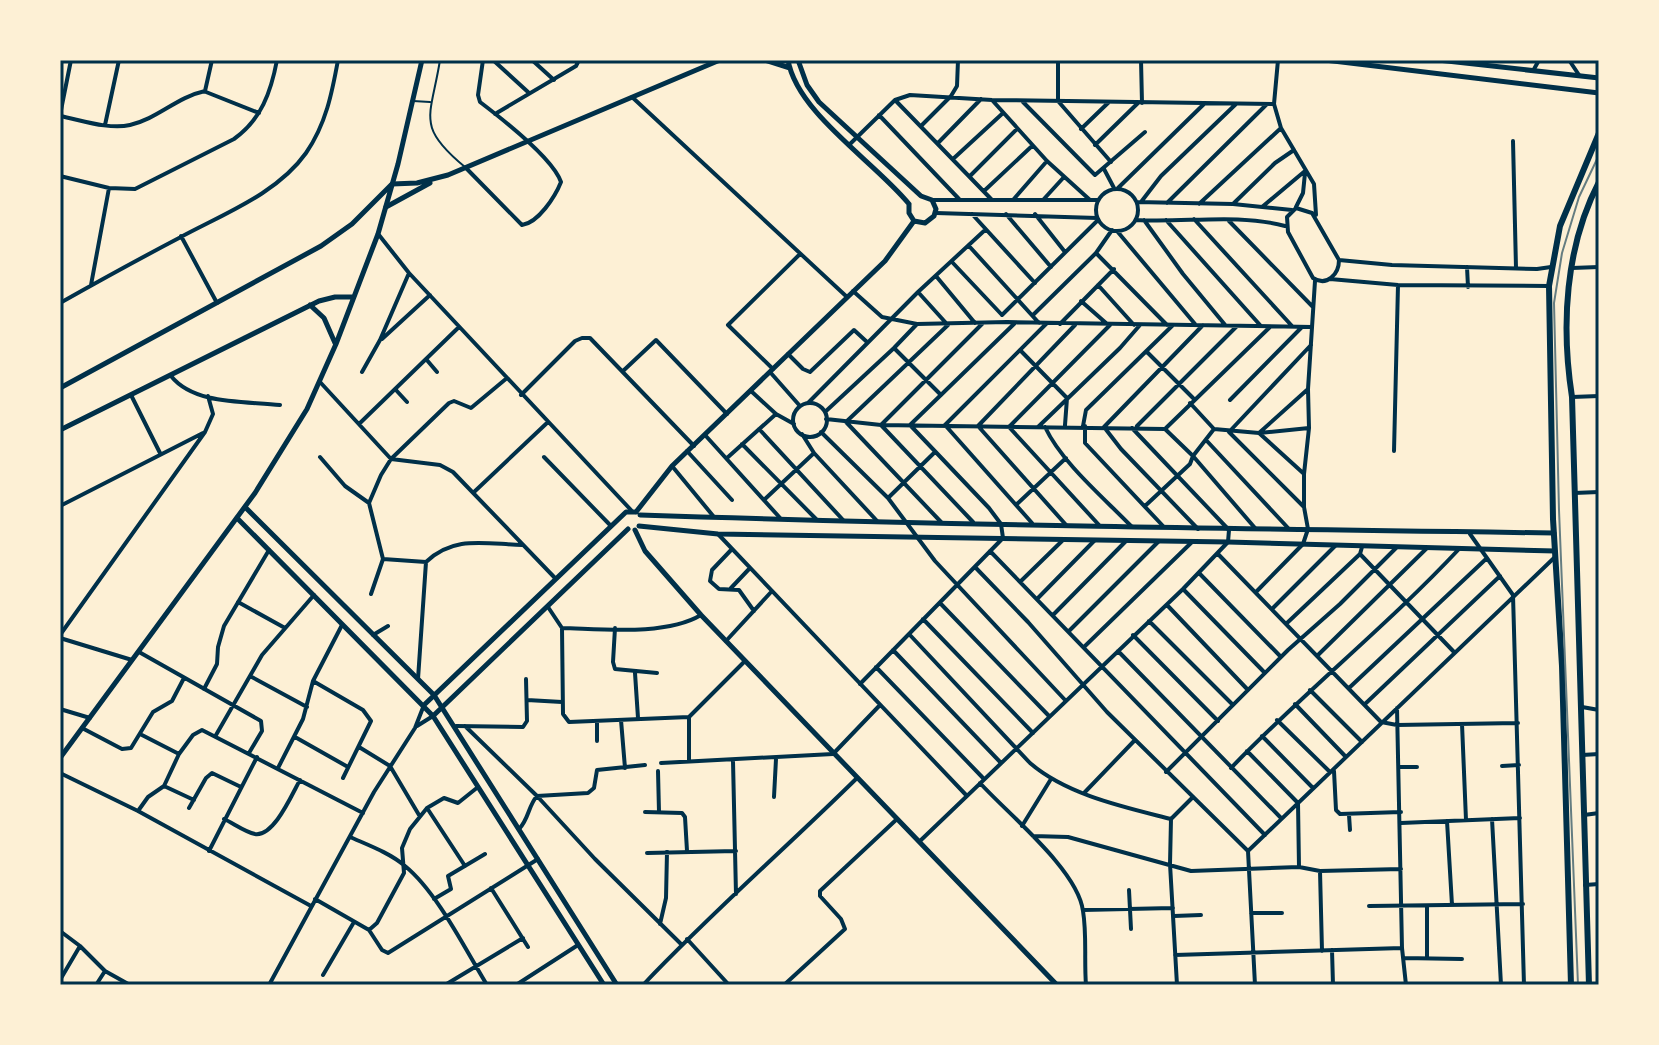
<svg xmlns="http://www.w3.org/2000/svg" width="1659" height="1045" font-family="'Sofia Sans Condensed',sans-serif">
<style>
.lines{fill:none;stroke-linecap:round;stroke-linejoin:round}
.service{stroke:#003049;stroke-width:2}
.minor{stroke:#003049;stroke-width:4}
.tertiary{stroke:#003049;stroke-width:5}
.secondary{stroke:#003049;stroke-width:5}
.primary{stroke:#003049;stroke-width:6}
.tram{stroke:#657d81;stroke-width:2}
.neatline{fill:none;stroke:#003049;stroke-width:3}
</style>
<rect width="100%" height="100%" fill="#fdf0d5"/>
<g class="lines">
<path class="service" d="M440,60C431,117 415,126 465,167
M413,101L430,102"/>
<path class="minor" d="M493,60L528,92
M532,60L554,80
M1058,60V101L1111,162
M1141,60L1142,103
M1278,60L1274,104L1281,128L1314,184L1316,215
M1569,60L1579,75
M1533,71L1539,60
M206,92L259,113
M632,97L847,297
M895,100L992,200
M992,100L1047,161L1090,200
M1023,102L1095,175L1145,132
M495,114L576,66L579,60
M60,115L71,60
M879,115L959,199
M60,116C81,120 109,130 130,125C157,119 177,97 205,91L212,60
M105,125L119,60
M922,125L951,96L957,86L958,60
M1081,129L1109,102
M1513,141L1516,268
M938,143L981,99
M850,144L895,100L910,95L992,100L1274,104
M1095,145L1138,103
M953,159L1003,113
M466,168L522,225C538,223 555,197 561,182C553,159 501,118 480,102L478,95L483,60
M1104,169L1114,188
M60,176L109,188L135,189L234,139C261,120 271,92 277,60
M970,176L1017,129
M1118,188L1204,104
M1096 210a21 21 0 1 1 42 0a21 21 0 1 1-42 0Z
M984,191L1032,146
M933,200H1098
M1013,200L1047,161
M1043,200L1064,177
M1137,202L1233,204L1292,210
M1141,202L1161,176L1236,104
M1167,203L1266,105
M1199,204L1281,128
M1233,204L1275,163L1294,150
M1262,207L1305,171
M1296,207L1303,193L1305,173
M1296,208L1312,213L1339,260C1339,274 1327,287 1313,278L1288,232L1287,217Z
M936,213L1097,218
M972,214L1035,283
M1006,214L1051,267
M1035,214L1065,252
M1194,219L1292,326
M1136,220C1186,223 1236,213 1285,226
M1144,220L1183,274L1226,326
M1166,220L1260,325
M1229,221L1312,306
M1117,231L1195,324
M379,235L409,273L631,510
M181,236L217,303
M969,246L1039,323
M1096,253L1167,325
M1339,260L1392,265L1537,269L1551,267
M952,262L1002,315
M1467,267L1468,287
M1572,268L1599,267
M936,276L975,323
M1330,279L1398,285L1549,286
M91,285L109,188
M1098,285L1134,325
M853,291L882,317L917,324L1007,322L1312,327
M918,292L946,323
M1081,301L1106,323
M60,303C99,281 139,259 179,238C223,214 277,194 306,153C326,124 332,93 338,60
M1002,315L1098,220
M1033,315L1096,253L1112,230
M1060,324L1114,269
M382,339L430,295
M894,348L941,395
M1020,350L1067,398L1065,425
M1147,352L1193,398
M788,354L803,369L810,372L854,330L867,342
M426,359L437,372
M773,369L728,325L800,254
M623,371L656,340L727,414
M362,372L380,340L409,273
M770,372L800,406
M171,376C194,405 245,401 280,405
M320,382L391,459L440,465L453,472L555,578
M395,389L407,402
M751,391L776,414L794,424
M131,395L160,453
M521,395L575,341L582,338H590L694,446
M1572,397L1599,396
M1230,400L1301,328
M808,403L918,292L985,230
M1190,403L1214,429L1259,433L1309,428
M793 420a17 17 0 1 1 34 0a17 17 0 1 1-34 0Z
M825,412L894,348L917,324
M826,419L881,425L1165,429
M359,424L459,327
M1083,426L1086,410L1173,325
M1085,426V443L1163,526
M1137,426L1237,326
M1038,427L1120,348L1140,325
M1045,427C1062,463 1104,498 1132,527
M1166,428L1270,327
M759,429L844,521
M1165,429L1193,456L1255,528
M821,432L888,498L935,561L1066,701
M802,434L814,453L878,522
M705,435L781,519
M1206,440L1289,529
M742,444L816,519
M687,451L732,500
M1394,451L1398,285
M320,457L345,486L369,503
M544,457L611,526
M727,458L776,414
M672,466L714,517
M1303,473L1259,433L1308,389
M473,493L548,422
M1574,493L1599,492
M888,498L935,452
M765,499L814,453
M1017,504L1066,458
M60,506L203,433
M1145,506L1190,464L1193,456L1214,429
M1304,507L1229,432L1311,345
M941,522L846,422L948,325
M973,522L881,425L983,323
M1032,523L945,425L1047,323
M1099,525L1009,427L1110,325
M1067,526L978,426L1075,325
M1198,529L1121,449L1104,427L1203,325
M718,534L967,796
M1470,534L1513,595L1524,985
M732,549L712,570L710,581L719,589L739,590L754,611
M990,551L1265,835
M1218,554L1381,722L1397,725L1518,723
M1360,554L1454,652
M383,559L426,562
M426,562C454,535 485,544 522,545
M975,567L1028,622L1107,712L1248,851
M1199,573L1281,657
M1021,581L1062,541
M731,588L750,568
M1183,589L1265,673
M1256,592L1303,544L1308,529L1304,507V474L1309,428L1308,389L1315,281
M371,594L383,559L369,503L381,475L391,459L449,403L454,401L471,408L507,378
M1038,598L1095,540
M238,602L285,628
M940,603L1049,716
M1167,605L1248,690
M548,607L562,628L563,714L569,722L689,717L745,661
M1273,608L1336,545
M1053,615L1126,541
M923,619L1033,733
M1149,621L1233,705
M1287,623L1360,554L1362,547
M562,628C602,629 666,636 701,615
M615,628L613,662L615,669L657,673
M1069,631L1159,541
M909,634L1030,763C1067,795 1124,807 1171,819
M60,635L205,432L213,414L208,396
M373,635L388,626
M1133,635L1218,721
M60,638L132,660
M726,641L772,591
M1084,647L1192,542
M893,650L1001,763
M1118,651L1281,818
M139,652L261,721L262,731L249,753
M1318,655L1427,548
M876,667L984,779
M635,673L638,718
M250,676L307,707
M418,679L426,562
M313,681L363,710L371,721L343,778
M860,684L1003,538L1001,524L989,508L910,425L1015,323
M1349,688L1487,558
M204,689L217,664L218,647L224,626L269,550
M1310,690L1362,742
M527,700L562,702
M1295,704L1346,757
M1365,704L1500,576
M1582,707L1599,710
M1397,708L1402,948L1406,985
M60,709L90,718
M689,717V761
M621,720L625,768
M1277,720L1330,772
M597,721V741
M1462,724L1466,820
M417,726L433,716
M456,726L523,727L527,721L526,679
M465,726L537,796L595,859L681,944
M82,728L122,749L131,748L153,712L172,701L184,678
M140,734L179,754
M216,735L262,655L314,595
M1262,736L1313,788
M295,737L348,767
M359,747L390,766L419,815
M1247,751L1298,803L1299,867
M1582,755L1599,754
M733,761L736,894
M661,763L833,754L880,705
M1502,766L1519,765
M1400,767H1417
M278,768L303,719L313,681L342,625
M1231,768C1304,692 1387,626 1459,549
M658,771L659,812
M1334,771L1336,810L1340,814L1401,812
M1166,772L1288,650L1340,604L1396,548
M60,773L138,811L311,906
M980,783C1008,814 1078,870 1083,911C1087,935 1084,961 1086,985
M164,786L194,800
M1085,792L1135,740
M774,797L776,759
M189,808L206,778L212,773L241,787
M427,808L465,866
M138,811L148,797L164,786L179,754L193,735L202,730L363,813
M645,812L682,813L685,817L687,851
M1349,815L1350,830
M1584,815L1599,813
M224,819C233,823 245,832 255,834C274,837 292,794 300,780
M1492,819L1501,985
M1447,821L1452,905
M1401,823L1520,818
M1022,826L1051,779
M519,829C529,819 528,806 537,796L588,793L594,788L597,770L645,765
M1033,836L1068,837L1191,871L1299,867L1320,871L1401,869
M350,837C368,845 390,853 405,866C437,892 465,949 487,985
M920,841L1183,589L1228,542L1229,530L1132,428
M209,851L257,757
M1248,851L1555,557
M1248,851L1255,985
M647,853L736,851
M1320,871L1322,951
M1585,885L1599,884
M491,888L528,947
M1129,890L1131,929
M315,899L369,930L382,950L388,953L538,859
M434,899L451,889L448,876L485,854
M1369,906L1523,904
M1427,907V957
M1083,910L1173,908
M1251,913H1282
M1174,916L1201,915
M660,924L666,898L667,852
M369,930L377,923L404,873L402,848L410,829L427,808L444,798L458,803L478,787
M60,931L80,946L105,971L130,985
M687,939L729,985
M1332,950L1333,985
M1175,955L1402,948
M1403,958L1462,959
M323,975L354,922
M60,980L80,946
M96,985L105,971
M269,985L374,792L415,728L424,705
M445,985L523,938
M516,985L578,945
M643,985C711,913 786,848 857,778
M784,985L845,929L841,919L820,896V891L897,819
M1166,985L1177,984
M1177,985L1170,864L1171,819L1192,798"/>
<path class="tertiary" d="M765,60L790,68
M788,60C797,113 875,162 909,204
M798,60L807,85L819,102L921,196L932,200L936,209L934,216L925,223L914,221
M392,184L417,183L448,175L720,60
M909,204V213L914,221
M386,207L430,183
M245,507L434,695L617,985
M636,512L672,466L885,261L914,221
M640,515C945,525 1249,529 1554,533
M237,518L433,716L604,985
M639,526L718,534L1228,542L1555,551
M635,530L645,551L701,615L1057,985
M424,705L626,512H636
M433,716L628,529"/>
<path class="secondary" d="M1325,60L1599,93
M1438,60L1599,78
M310,305L324,318L335,343
M60,388L321,246L352,224L391,185
M60,430L319,301L335,297H353
M60,758L255,493L307,409L336,344L378,234L398,164L422,60"/>
<path class="primary" d="M1571,985L1562,666L1553,519L1549,286L1560,226L1599,133
M1589,985L1572,397C1561,326 1565,247 1599,182"/>
<path class="tram" d="M1578,985L1559,510L1554,303L1562,253L1579,197L1599,155"/>
</g>
<rect width="1659" height="1045" fill="none" stroke="#fdf0d5" stroke-width="124"/>
<rect x="62" y="62" width="1535" height="921" class="neatline"/>
</svg>
